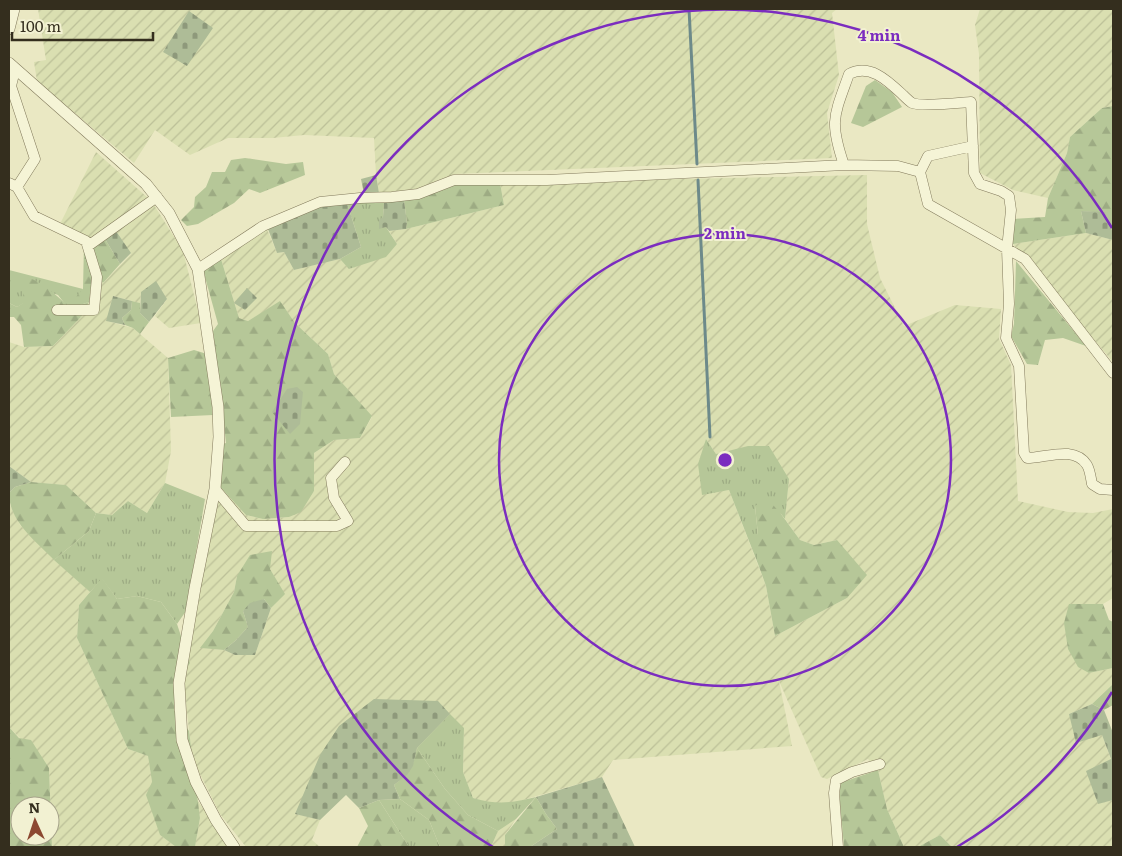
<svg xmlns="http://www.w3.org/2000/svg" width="1122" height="856" font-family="Literata,serif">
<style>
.farmland{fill:url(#farmland-furrows);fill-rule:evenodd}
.grass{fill:url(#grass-tufts)}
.forest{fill:url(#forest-firs);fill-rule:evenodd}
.cemetery{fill:url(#cemetery-stones)}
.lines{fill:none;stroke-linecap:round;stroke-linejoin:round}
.stream{stroke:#6d8a8a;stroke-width:3}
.minor-casing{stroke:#827a5c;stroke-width:11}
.tertiary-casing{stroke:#827a5c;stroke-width:12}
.minor{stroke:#f5f4d6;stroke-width:10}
.tertiary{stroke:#f5f4d6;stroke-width:11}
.ring{fill:none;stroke:#7b2cbf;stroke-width:2.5}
.centre{fill:#7b2cbf;stroke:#f2f1d2;stroke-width:2.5}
.ring-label{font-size:15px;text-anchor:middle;font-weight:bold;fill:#7b2cbf;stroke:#f2f1d2;stroke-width:4;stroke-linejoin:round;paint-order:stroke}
</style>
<defs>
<pattern id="farmland-furrows" width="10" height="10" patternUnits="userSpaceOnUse" patternTransform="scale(1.25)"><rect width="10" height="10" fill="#dadfb1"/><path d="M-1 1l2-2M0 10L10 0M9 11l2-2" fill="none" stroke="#bcc098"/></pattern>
<pattern id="grass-tufts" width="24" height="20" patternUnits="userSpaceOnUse" patternTransform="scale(1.25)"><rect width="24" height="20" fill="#b6c798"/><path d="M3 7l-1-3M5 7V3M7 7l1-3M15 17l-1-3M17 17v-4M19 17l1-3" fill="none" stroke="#9dab83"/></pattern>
<pattern id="forest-firs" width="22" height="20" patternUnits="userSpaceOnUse" patternTransform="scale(1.25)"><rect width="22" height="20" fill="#b6c798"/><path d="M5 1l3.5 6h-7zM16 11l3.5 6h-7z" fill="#9dab83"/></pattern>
<pattern id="cemetery-stones" width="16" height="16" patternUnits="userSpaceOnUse" patternTransform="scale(1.25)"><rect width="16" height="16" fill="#aebc97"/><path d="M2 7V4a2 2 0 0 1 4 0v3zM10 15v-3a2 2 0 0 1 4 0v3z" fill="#8e997b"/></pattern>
</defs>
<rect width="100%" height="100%" fill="#eae8c3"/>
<path class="farmland" d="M38,9H837L832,13L839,75L827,113L832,158L455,174L414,190L379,193L376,175L374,138L304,135L273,138H228L190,155L155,130L134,163L37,81L34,62L46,60Z
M980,9H1113V106L1102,108L1070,137L1067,153L1048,198L1013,190L980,173L979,54L975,25Z
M96,152L148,198L89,241L60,224Z
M867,175V224L880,278L904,326L955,305L1001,309L999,339L1011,365L1018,501L1068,512L1093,513L1113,509V598L1103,604H1069L1089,673L1113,668V684L1092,704L1069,714L1102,735L1111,760L1087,771L1098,803L1113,800V847H952L940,835L918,847H904L887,809L878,770L868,759L827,779L821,777L779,681L792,746L613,760L602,777L513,803H489L473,798L463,772L464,728L296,814L320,820L312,840L320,847H246L220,814L192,758L185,694L175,690L186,653L221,488L246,515L263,519L289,517L314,491V453L334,440L360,438L372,417L334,374L328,354L295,323L280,302L248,321L239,318L221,259L267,229L277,253L284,252L294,270L340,259L350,269L397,244L389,231L406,229L504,205L500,183ZM706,439L716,454L789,479L785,519L800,540L814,545L837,540L847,598L775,636L766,586L729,490L702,494ZM270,569L284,594L271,608L255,655H235L224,650L201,648L213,631L234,592L237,576Z
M154,205L183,251L201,323L169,328L155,316L167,299L141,292L140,303L113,296L107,321L133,328L168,358L171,451L165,483L147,513L128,501L112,515L96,513L66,485L31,482L9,466V342L24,347L53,346L81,317L89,302L91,286L104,282L131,254L116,231Z
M1086,233L1113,240V362L1013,244Z
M9,503L20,525L90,592L79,605L77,638L128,749L148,756L160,835L176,847H52L49,768L9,727Z
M197,800L232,847H195L200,818Z
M516,819L505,835V847H491L498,831Z"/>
<path class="grass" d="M347,203H384L383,217L380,228L386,227L397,244L386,257L349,269L340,259L361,247Z
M9,270L83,289L77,306L89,302L81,317L65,304L58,295L24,283V303L17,307L9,303Z
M706,439L716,454L748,446H769L789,479L785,519L781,514L755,506L758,535V564L729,490L702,495L698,464Z
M165,483L205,499L186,611L177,624L161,602L137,596L117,599L102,579L90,592L54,560L89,531L96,513L112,515L128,501L147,513Z
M450,714L464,728L463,772L473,798C497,805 512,803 536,797L516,819L498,831L468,815L445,789L417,748Z
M400,799L429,820L440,847H409L379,800Z"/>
<path class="forest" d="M875,80L892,92L902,107L863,127L851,123L866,86Z
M1113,106V233L1105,213L1081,211L1086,233L1013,244L1014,219L1045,217L1048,198L1067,153L1070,137L1102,108Z
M245,158L286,164L303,162L305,175L260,193L249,189L234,203L198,224L187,226L181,220L194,207L195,197L206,187L212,172H225L231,160Z
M500,183L504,205L406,229L407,223L404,200L454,184Z
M105,239L120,264L104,282L91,286L89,302L77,306L76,297L83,289L84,244Z
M221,259L239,318L248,321L280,301L295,323L328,354L334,374L372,416L360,438L334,440L314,453V491L301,512L289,517L263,519L246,515L221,488L215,446L226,443L213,331L218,324L203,270Z
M1016,261L1086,346L1063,338L1045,340L1038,365L1027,364L1011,336L1014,324Z
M30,278C51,287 64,304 81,317L53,346L24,347L21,325L14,317H9V303L17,307L23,303L24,283Z
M132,301L140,303V313L149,322L140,334L133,328L125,325L122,318L131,310Z
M194,350L207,354L213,415L171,417L168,358Z
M31,482L66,485L96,513L89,531L54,560C36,541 9,522 9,493L15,487Z
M767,498L781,514L800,540L814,545L837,540L867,575L847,598L775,636L766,586L758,564V535L755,506Z
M272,551L270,569L285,594L271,608L264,599L243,611L248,627L235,641L224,650L200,648L213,631L234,592L237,576L250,555Z
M102,578L117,599L137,596L161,602L177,624L190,663L175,690L174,710L189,731L200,818L195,847H176L160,835L146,795L152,782L148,756L128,749L77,638L79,605Z
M1069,604H1103L1109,620L1113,622V668L1089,673L1078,667L1068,649L1064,623Z
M1113,684V705L1104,710L1092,704Z
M9,727L19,738L31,740L49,768L52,847H9ZM20,806H50V836H20Z
M417,748L445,789L468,815L498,831L491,847H440L429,820L400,799L394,785C410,772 413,768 417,748Z
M878,770L887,809L904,847H844L840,802V783Z
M536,797L546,814L557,829L530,847H505V835Z
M379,800L409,847H357L368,826L359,808Z
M940,835L952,847H918Z"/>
<path class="cemetery" d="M189,11L213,28L187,66L163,52Z
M376,175L379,193L364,194L361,179Z
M404,200L407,223L406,229L389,231L386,227L379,229V220L383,217L384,203Z
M347,203L361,247L340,259L294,270L284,252L277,253L268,229L316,208Z
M1081,211L1105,212L1113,233V240L1086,233Z
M116,231L131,253L120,264L105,239Z
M156,281L167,299L149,322L140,313L141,292Z
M247,288L257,298L245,310L234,303Z
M113,296L132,301L131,310L122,318L125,325L106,321Z
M297,387L303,392L300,424L290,434L272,412L287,389Z
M9,466L31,482L15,487L9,493Z
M264,599L271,608L255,655H235L224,650L235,641L248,627L243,611L250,603Z
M374,699L438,701L450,714L417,748L413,766L407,775L394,785L400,799L379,800L359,808L346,795L320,820L295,814L320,755L339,726Z
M1092,704L1104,710L1113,733V800L1098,804L1086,771L1111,759L1102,735L1076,743L1069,714Z
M602,777L635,847H530L557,829L546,814L536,797Z"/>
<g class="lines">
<path class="stream" d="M689,9L697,164
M698,180L710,437"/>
<defs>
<path id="minor" d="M844,165C829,121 834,116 849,74C870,63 888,81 903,95C905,97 909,101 912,103C922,107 958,103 971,102L974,173L980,184L1001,191L1009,196L1011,210L1007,249L1009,304L1006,338L1019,366L1024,453L1027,458C1046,458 1074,445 1087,465C1090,470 1091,479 1092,484L1100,489L1113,490
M920,172L928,156L973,146
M9,183L17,187L35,159L11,86L15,70
M17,187L34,216L86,241L97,277L94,310H57
M88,246L157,197
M198,269L263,226L320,202L360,198L392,197L418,194L454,180H547L844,165L898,166L920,172L928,204L1025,259L1113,373
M215,489L246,526H337L348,521L334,498L331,478L345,462
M838,847L834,793L836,780L852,772L880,764"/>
<path id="tertiary" d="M9,29L14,9
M9,63L146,184L169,213L198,269L218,407L219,437L215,489L195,588L179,683L182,740L196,782L216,820L234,847"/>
</defs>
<use href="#minor" class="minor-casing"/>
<use href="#tertiary" class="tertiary-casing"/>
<use href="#minor" class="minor"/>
<use href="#tertiary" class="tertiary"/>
</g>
<g class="ring">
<circle cx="725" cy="460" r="226"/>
<path d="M1112 692A451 451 0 0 1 957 847M493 847A451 451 0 1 1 1112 228"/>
</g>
<circle cx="725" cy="460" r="8" class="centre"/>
<g class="ring-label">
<text x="879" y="41">4 min</text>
<text x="725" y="239">2 min</text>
</g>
<rect width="1122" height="856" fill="none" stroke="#342e1e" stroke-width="20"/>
<g transform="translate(35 821) rotate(357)"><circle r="24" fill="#f2f1d2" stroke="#a6a38a"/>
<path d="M0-4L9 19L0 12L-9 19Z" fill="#8c4831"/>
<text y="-8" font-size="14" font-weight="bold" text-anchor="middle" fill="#342e1e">N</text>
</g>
<path d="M12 32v8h141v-8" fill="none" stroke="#342e1e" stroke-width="2.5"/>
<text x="20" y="32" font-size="15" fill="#342e1e" stroke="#f2f1d2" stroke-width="4" paint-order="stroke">100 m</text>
</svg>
